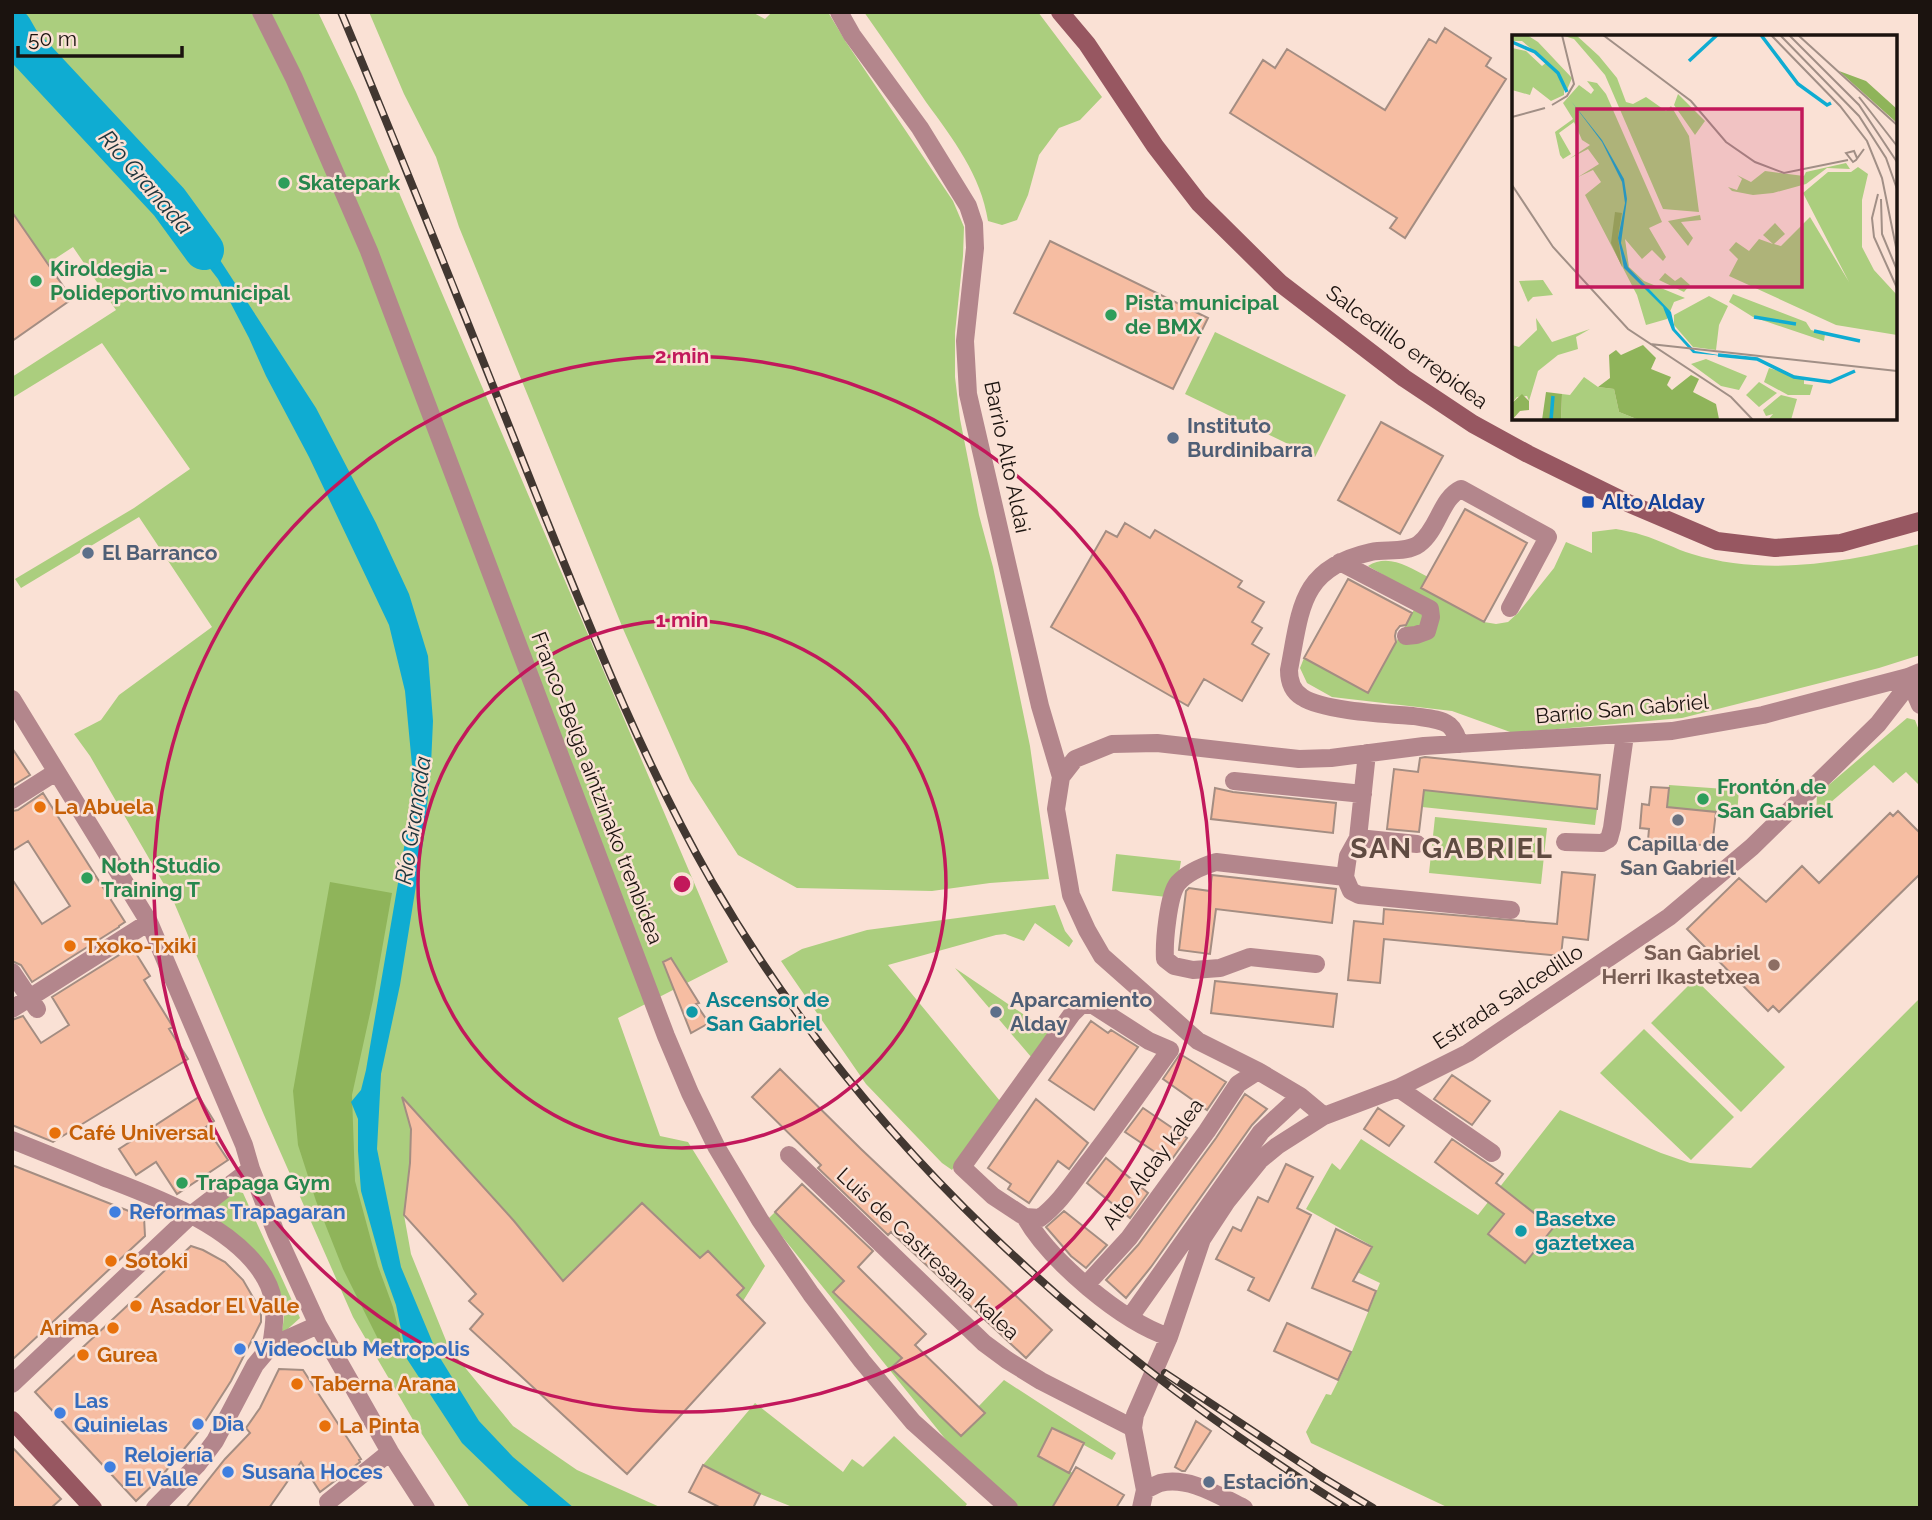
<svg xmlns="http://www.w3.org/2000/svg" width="1932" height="1520" font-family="Raleway,sans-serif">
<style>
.green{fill:#abce7e;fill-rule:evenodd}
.forest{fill:#8fb45a}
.water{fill:#0facd2}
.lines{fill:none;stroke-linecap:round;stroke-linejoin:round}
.river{stroke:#0facd2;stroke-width:40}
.building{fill:#f6bda2;stroke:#a48d82;stroke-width:2}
.street{stroke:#b3868c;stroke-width:18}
.secondary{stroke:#975761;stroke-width:18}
.rail-casing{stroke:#423731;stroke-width:8}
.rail{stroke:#fae1d5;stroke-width:5;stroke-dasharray:16;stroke-linecap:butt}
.ring{fill:none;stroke:#c2185b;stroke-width:3.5}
.leisure-dot{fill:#2e9e5b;stroke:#fae1d5;stroke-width:2.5}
.service-dot{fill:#5c6f8a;stroke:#fae1d5;stroke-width:2.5}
.transit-dot{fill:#1a4fb4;stroke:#fae1d5;stroke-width:2.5}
.food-dot{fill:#e8710a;stroke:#fae1d5;stroke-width:2.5}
.worship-dot{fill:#6b7280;stroke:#fae1d5;stroke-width:2.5}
.education-dot{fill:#8d6e63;stroke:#fae1d5;stroke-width:2.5}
.culture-dot{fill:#0f9aa8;stroke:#fae1d5;stroke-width:2.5}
.shop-dot{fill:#3f7fe0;stroke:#fae1d5;stroke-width:2.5}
.labels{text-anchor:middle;stroke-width:5;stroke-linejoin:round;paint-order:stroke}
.leisure-label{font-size:21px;font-weight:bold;fill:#27864d;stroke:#fae1d5;text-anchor:start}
.street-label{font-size:21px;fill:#1b130f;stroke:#fae1d5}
.service-label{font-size:21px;font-weight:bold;fill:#4e5e75;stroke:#fae1d5;text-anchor:start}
.transit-label{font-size:21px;font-weight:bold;fill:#164399;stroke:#fae1d5;text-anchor:start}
.food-label{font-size:21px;font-weight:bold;fill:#c56008;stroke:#fae1d5;text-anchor:start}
.worship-label{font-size:21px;font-weight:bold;fill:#5b616d;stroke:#fae1d5}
.education-label{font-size:21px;font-weight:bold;fill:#785e54;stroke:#fae1d5;text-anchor:end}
.culture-label{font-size:21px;font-weight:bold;fill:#0d838f;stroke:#fae1d5;text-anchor:start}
.shop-label{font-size:21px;font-weight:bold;fill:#366cbe;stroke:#fae1d5;text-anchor:start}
.water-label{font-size:23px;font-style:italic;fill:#1f353c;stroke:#fae1d5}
.district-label{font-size:28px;font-weight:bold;letter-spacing:2px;fill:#5f4b41;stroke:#fae1d5}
.inset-river{fill:none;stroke:#0facd2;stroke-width:3.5}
.inset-road{fill:none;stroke:#a18f86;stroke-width:2}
.view{fill:#c2185b;fill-opacity:0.15;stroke:#c2185b;stroke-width:3.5}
.inset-edge{fill:none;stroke:#1b130f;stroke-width:3.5}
.centre{fill:#c2185b;stroke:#fae1d5;stroke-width:3.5}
.ring-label{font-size:21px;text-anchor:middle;font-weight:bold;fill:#c2185b;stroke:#fae1d5;stroke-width:5;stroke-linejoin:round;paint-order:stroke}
</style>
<rect width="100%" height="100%" fill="#fae1d5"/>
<path class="green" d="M12,12H318L356,92L728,962L618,1018L660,1136L688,1142L765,1266L743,1301L738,1295L744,1288L708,1251L700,1258L642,1203L563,1281L514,1221L415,1111L408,1118L411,1129L410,1163L404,1215L411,1254L449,1348L513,1426L577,1470L662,1508H470L416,1425L353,1317L264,1115L173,900L90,756L74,734L101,720L119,695L212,627L139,517L21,588L15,579L134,508L190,469L102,343L12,398V377L116,310L73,247L47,264L12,212Z
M369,12H752L765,19L772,12H828L846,42L953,201L964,227L963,256L955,333V377L960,419L979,515L993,567L1030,746L1049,879L990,883L932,891L797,888L738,855L690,780L624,631L459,227L436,157L404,94Z
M864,12H1038L1102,97L1080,120L1059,128L1039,155L1028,195L1017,220L1002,225L988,221C981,175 953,139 926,102C906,72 885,42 864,12Z
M1215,332L1346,395L1315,457L1185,394Z
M1616,529C1625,531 1634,532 1642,535C1660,540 1675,549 1692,554C1767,577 1846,562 1920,544V655L1879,668L1682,718L1513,733L1452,711L1332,697L1307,683L1300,668L1304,658L1368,693L1421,597L1368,566C1388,553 1409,567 1428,577L1422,588L1484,622L1496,624L1508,622L1518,613L1554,568L1566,542L1592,553V532Z
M1907,718L1915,720L1920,733V786L1906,772L1893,783L1874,765L1816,815L1817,795Z
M1669,785L1739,790L1737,814L1667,807Z
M1423,790L1597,809L1595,825L1422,807Z
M1435,817L1547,828L1541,884L1429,873Z
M1116,854L1181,861L1178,879L1167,897L1112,891Z
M1055,905L1065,931L1073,941L1069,947L1035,923L1024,941L1005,934L996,935L888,965L1000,1101L952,1170L942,1163L866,1084L781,961L802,949L867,930Z
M955,968L1051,1033L1032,1058Z
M1695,979L1785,1067L1741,1112L1651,1023Z
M1920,998V1508H1449L1311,1443L1306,1432L1326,1394L1331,1395L1348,1361L1380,1283L1357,1272L1372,1246L1306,1209L1332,1163L1340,1170L1361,1139L1478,1215L1560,1110L1661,1153L1690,1163L1751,1168ZM1516,1199L1553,1228L1525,1262Z
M1644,1029L1734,1117L1691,1160L1600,1073Z
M234,1191L243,1193L300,1318L281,1335C283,1324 286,1312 283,1301C277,1273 230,1239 208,1220L209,1212Z
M775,1212L844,1281L833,1293L902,1358L891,1368L960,1436L985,1413L978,1407L1004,1380L1116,1453L1112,1460L1052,1428L1038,1456L1073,1473L1052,1508H1020L955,1451L768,1219Z
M755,1403L843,1472L852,1459L863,1467L894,1436L967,1504L964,1508H795L760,1494L703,1465Z"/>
<path class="forest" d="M330,882L392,893L373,1000L352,1095L355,1181L378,1266L393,1307L402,1344L385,1353L343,1269L316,1201L298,1145L293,1091Z"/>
<path class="water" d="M12,12L35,45L115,144L220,260L316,408L376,523L409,594L428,656L433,721L431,765L424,836L400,985L381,1074L377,1149L401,1267L437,1353L479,1421L513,1457L574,1508H531L514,1493L462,1443L407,1359L396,1305L383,1269L361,1191L358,1151V1119L351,1102L361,1090L366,1070L411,807L412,765L405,691L389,625L309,457L266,376L249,338L218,279L174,222L141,189L88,140L29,71L12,44Z"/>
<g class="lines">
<path class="river" d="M12,28L20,42L169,202L204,250"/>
</g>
<path class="building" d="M1445,28L1491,58L1486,66L1506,79L1405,238L1390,228L1397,218L1230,113L1263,60L1275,68L1287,49L1385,110L1429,39L1436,43Z
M12,212L72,299L12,341Z
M1050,241L1208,318L1173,389L1014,313Z
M1381,422L1443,456L1400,534L1338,500Z
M1465,509L1527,543L1484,622L1421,588Z
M1125,523L1150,538L1155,530L1242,581L1238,587L1264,602L1252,622L1262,628L1252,644L1269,654L1242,701L1204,679L1188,706L1051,627L1106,531L1117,537Z
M1348,579L1412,613L1406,625L1400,626L1396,631L1395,636L1396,642L1368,693L1304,658Z
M12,748L30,775L12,786Z
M1425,757L1600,775L1597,809L1424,790L1419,832L1387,829L1394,769L1418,772L1420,758Z
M1651,787L1669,788L1667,807L1716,812L1712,846L1648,840L1649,829L1640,828L1642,804L1649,805Z
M1215,788L1233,792L1336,803L1333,833L1211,819Z
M43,793L125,922L119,926V927L32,982L21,965L12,961V879L42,924L70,906L28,841L12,851V811L18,810Z
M1898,811L1920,833V874L1779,1012L1773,1006L1768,1011L1687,929L1739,878L1766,902L1802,866L1819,883L1890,813L1893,816Z
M1562,872L1595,875L1588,940L1563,937L1561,956L1384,939L1380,983L1348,980L1354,921L1383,924L1384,909L1557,924Z
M1212,875L1336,889L1332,923L1216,909L1210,954L1179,950L1186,891L1189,888L1210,891Z
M132,947L150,976L144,980L173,1027L169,1029L188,1059L53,1142L12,1125V1020L23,1016L41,1043L69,1025L52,997Z
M671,958L699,1003L696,1004L709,1023L691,1033L663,962Z
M1215,981L1337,994L1333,1027L1211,1013Z
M1091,1021L1108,1033L1111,1030L1138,1047L1094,1110L1049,1080Z
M1180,1054L1226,1082L1207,1110L1163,1079Z
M780,1069L861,1149L1052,1330L1026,1358L891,1232L888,1235L818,1168L821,1165L752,1097Z
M1452,1075L1490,1101L1472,1125L1434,1099Z
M1245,1094L1267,1109L1252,1125L1151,1267L1126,1298L1106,1280L1138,1245L1216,1138Z
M199,1097L214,1121L206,1127L228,1160L177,1194L156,1162L136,1175L119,1149Z
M402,1097L514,1221L563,1281L642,1203L700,1258L708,1251L744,1288L737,1295L765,1323L627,1474L470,1329L483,1314L469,1301L476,1294L404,1215L410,1163L411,1129Z
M1036,1099L1088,1143L1069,1169L1058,1161L1029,1203L1008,1189L1011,1184L988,1168Z
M1143,1108L1187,1138L1170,1162L1125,1132Z
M1378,1108L1404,1126L1389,1146L1364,1129Z
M1452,1139L1503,1174L1496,1183L1553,1228L1525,1263L1488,1234L1504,1214L1435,1162Z
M1106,1158L1148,1193L1130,1218L1087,1183Z
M1286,1164L1313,1177L1297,1208L1311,1215L1269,1301L1248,1290L1254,1278L1216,1259L1233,1227L1241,1231L1258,1197L1268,1202Z
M12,1165L144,1217L145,1236L12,1360Z
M802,1184L873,1251L858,1267L926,1334L915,1345L985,1413L961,1436L891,1368L902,1358L833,1292L844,1281L775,1212Z
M1064,1211L1107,1245L1086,1268L1071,1256L1046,1227Z
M1336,1229L1372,1247L1353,1281L1376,1291L1368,1311L1312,1288Z
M191,1246L203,1250L225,1262L243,1280L258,1306L261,1315V1322L231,1381L199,1431L160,1478L136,1501L35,1392Z
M1287,1323L1351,1352L1338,1380L1274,1351Z
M279,1369L303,1370L361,1459L359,1460L360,1462L320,1492L301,1462L269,1508H186L225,1459L250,1433L246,1428L260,1408Z
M1196,1421L1211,1431L1185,1471H1182L1175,1467Z
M1052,1428L1084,1443L1069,1473L1038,1456Z
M12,1447L61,1499L51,1508H12Z
M703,1465L760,1494L753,1508H721L689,1492Z
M1076,1467L1124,1495L1116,1508H1052Z"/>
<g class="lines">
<path class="street" d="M261,12L294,78L369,251L666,1036L690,1093L717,1148L760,1220L811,1294L862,1361L913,1422L1009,1508
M839,12L852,35L920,128L968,206L974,224L975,248L965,341L968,394L1040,706L1061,777
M1340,562L1430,609L1431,617L1427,631L1416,635L1406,636
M1908,677L1920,705
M12,699L149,922L244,1145L251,1169L276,1233L318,1325L390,1452L426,1508
M1459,744C1457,737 1455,730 1449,725C1439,718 1424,718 1413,716C1387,714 1322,711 1302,697C1292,691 1289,681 1289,670C1301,608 1300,568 1371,552C1386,549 1407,553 1419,544C1438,530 1441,498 1461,489L1548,537L1510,608
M1234,781L1363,794
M12,800L56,772
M1358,838L1417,844
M1565,842L1602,843L1609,839L1612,828L1625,735
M1345,877L1348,856L1358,838L1367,753
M1316,964L1250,957L1220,968L1193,970L1174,966L1165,959C1164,943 1168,895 1178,883C1187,873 1203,866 1216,862L1345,877L1351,891L1359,895L1511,910
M12,972L37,1009
M1081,1005H1093L1149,1041L1170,1050C1143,1087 1118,1124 1090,1160C1074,1180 1061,1202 1040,1218L1025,1217L993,1196L962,1167L1072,1014Z
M12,1009L149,922
M1398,1088L1492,1153
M1324,1116L1300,1096L1258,1071L1198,1041L1102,956L1087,930L1071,895L1056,809L1061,777L1075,759L1112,744L1157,743L1299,759L1331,758L1424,746L1672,731L1763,715L1908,677L1920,672
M12,1140C42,1152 72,1164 103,1177C155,1197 236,1226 265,1278C278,1300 275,1322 271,1346
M789,1155L984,1343L1007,1360L1041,1381L1133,1428L1145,1490
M1025,1217C1050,1261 1121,1321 1169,1337
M1086,1285L1129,1238L1207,1131L1238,1084L1258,1071
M1135,1310L1261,1132L1300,1096
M12,1384L191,1215L251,1169
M1133,1428L1135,1415L1169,1337L1202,1239L1227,1201L1260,1160L1277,1146L1324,1116L1398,1088L1468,1053L1669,917L1752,847L1878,724L1902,693L1908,677
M328,1502L390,1452
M155,1508L197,1465L215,1441L255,1365L271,1346L318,1325
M1141,1508L1145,1490C1150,1488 1155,1485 1160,1483C1189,1476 1219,1496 1244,1508"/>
<path class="secondary" d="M1060,12L1087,44L1155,146L1199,203L1280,283L1404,378L1473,424L1528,454L1630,504L1717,541L1775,548L1841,543L1920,521
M12,1420L93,1508"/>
<defs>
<path id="rail" d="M341,12C408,172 472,333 536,494C589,625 641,758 712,882C865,1146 1090,1347 1346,1508
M1165,1373L1322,1477L1373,1508"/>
</defs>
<use href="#rail" class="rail-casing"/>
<use href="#rail" class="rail"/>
</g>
<g class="ring">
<circle cx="682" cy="884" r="264"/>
<circle cx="682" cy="884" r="528"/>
</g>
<g class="leisure-dot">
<circle cx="284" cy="183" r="7"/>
<circle cx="36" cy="281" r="7"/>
<circle cx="1111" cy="315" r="7"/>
<circle cx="1703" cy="799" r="7"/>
<circle cx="87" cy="878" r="7"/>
<circle cx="182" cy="1183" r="7"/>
</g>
<g class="service-dot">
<circle cx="1173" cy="438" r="7"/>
<circle cx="88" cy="553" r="7"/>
<circle cx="996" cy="1012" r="7"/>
<circle cx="1209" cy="1482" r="7"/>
</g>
<rect class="transit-dot" x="1581" y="495" width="14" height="14" rx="3.5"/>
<g class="food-dot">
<circle cx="40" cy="807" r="7"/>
<circle cx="70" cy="946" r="7"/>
<circle cx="55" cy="1133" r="7"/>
<circle cx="111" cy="1261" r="7"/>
<circle cx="136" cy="1306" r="7"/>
<circle cx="113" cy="1328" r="7"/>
<circle cx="83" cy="1355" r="7"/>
<circle cx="297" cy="1384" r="7"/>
<circle cx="325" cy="1426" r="7"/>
</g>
<circle class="worship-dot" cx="1678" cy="820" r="7"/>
<circle class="education-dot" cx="1774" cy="965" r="7"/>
<g class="culture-dot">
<circle cx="692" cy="1012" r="7"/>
<circle cx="1521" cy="1231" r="7"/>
</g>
<g class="shop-dot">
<circle cx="115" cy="1212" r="7"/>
<circle cx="240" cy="1349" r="7"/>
<circle cx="60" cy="1413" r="7"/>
<circle cx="198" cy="1424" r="7"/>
<circle cx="110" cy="1467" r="7"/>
<circle cx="228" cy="1472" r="7"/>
</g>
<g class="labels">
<g class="leisure-label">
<text x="298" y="190">Skatepark</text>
<text x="50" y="276">Kiroldegia -<tspan x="50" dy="24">Polideportivo municipal</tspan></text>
<text x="1125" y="310">Pista municipal<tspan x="1125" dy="24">de BMX</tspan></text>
<text x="1717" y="794">Frontón de<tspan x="1717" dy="24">San Gabriel</tspan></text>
<text x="101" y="873">Noth Studio<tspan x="101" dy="24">Training T</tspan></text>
<text x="196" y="1190">Trapaga Gym</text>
</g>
<g class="street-label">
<text transform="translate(1407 347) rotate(36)" y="7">Salcedillo errepidea</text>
<text transform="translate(1007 457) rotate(78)" y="7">Barrio Alto Aldai</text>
<text transform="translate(1622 709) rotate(-5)" y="7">Barrio San Gabriel</text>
<text transform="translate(597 788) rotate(69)" y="7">Franco-Belga aintzinako trenbidea</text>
<text transform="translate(1508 997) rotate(-33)" y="7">Estrada Salcedillo</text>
<text transform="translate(1153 1164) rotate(-54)" y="7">Alto Alday kalea</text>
<text transform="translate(928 1254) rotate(43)" y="7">Luis de Castresana kalea</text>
</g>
<g class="service-label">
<text x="1187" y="433">Instituto<tspan x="1187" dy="24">Burdinibarra</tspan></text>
<text x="102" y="560">El Barranco</text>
<text x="1010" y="1007">Aparcamiento<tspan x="1010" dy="24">Alday</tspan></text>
<text x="1223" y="1489">Estación</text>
</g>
<g class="transit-label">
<text x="1602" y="509">Alto Alday</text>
</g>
<g class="food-label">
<text x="54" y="814">La Abuela</text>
<text x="84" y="953">Txoko-Txiki</text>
<text x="69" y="1140">Café Universal</text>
<text x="125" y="1268">Sotoki</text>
<text x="150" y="1313">Asador El Valle</text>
<text x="99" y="1335" text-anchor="end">Arima</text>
<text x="97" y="1362">Gurea</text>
<text x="311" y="1391">Taberna Arana</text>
<text x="339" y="1433">La Pinta</text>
</g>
<g class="worship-label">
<text x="1678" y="851">Capilla de<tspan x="1678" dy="24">San Gabriel</tspan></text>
</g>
<g class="education-label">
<text x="1760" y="960">San Gabriel<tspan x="1760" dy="24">Herri Ikastetxea</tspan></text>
</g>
<g class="culture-label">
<text x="706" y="1007">Ascensor de<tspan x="706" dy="24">San Gabriel</tspan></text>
<text x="1535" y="1226">Basetxe<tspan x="1535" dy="24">gaztetxea</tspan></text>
</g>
<g class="shop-label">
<text x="129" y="1219">Reformas Trapagaran</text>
<text x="254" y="1356">Videoclub Metropolis</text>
<text x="74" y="1408">Las<tspan x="74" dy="24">Quinielas</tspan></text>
<text x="212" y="1431">Dia</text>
<text x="124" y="1462">Relojería<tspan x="124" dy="24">El Valle</tspan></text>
<text x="242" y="1479">Susana Hoces</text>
</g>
<g class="water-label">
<text transform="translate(146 182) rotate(49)" y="8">Río Granada</text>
<text transform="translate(413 820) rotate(-81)" y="8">Río Granada</text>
</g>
<g class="district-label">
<text x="1452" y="858">SAN GABRIEL</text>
</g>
</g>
<g transform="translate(1512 35)">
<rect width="385" height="385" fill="#fae1d5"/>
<path d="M0,0H15L26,7L60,43L55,55L52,50V60L39,66L21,52L18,60L0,55V13L14,16L30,31L35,27L10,6H0ZM49,0H64L87,21L105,43L114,67L121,69L134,62L154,76L159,71L177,101L187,177L151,174L93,40L62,4ZM75,46L85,48L94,59L150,187L137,193L154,222L151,226L140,215L130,224L113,204L117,232L132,246L173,263L162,267L155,284L134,290L125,260L73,160L89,147L81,135L66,142L87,129L76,114L57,124L78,110L70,105L62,87L47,98L59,119L51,124L48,120L43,97L61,84L51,68L67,50L79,59L82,55ZM166,59L193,86L183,100L162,70ZM334,128L338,134L315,133L294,149L261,158L241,160L220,156L216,152L225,155L230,144L225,140L239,147L253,136L292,141L294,137ZM346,132L356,139L350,165V212L362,235L385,260V300L324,290L217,241L226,224L217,215L224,207L237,216L247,204L261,209L251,200L263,188L273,199L262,209L269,211L298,182L337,247L291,158L316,137H339ZM188,180L189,185L169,187L181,203L176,211L156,186ZM153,238L163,246L169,242L178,250L172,257L147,245ZM31,245L41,260L21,262L16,267L7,246ZM221,259L294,287L299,295L313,299L312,306L241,282L217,267ZM197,261L216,271L207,290L204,315L181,312L162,290V280ZM24,283L40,307L78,294L64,302L66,314L46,320L26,336L17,366L15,361L5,362L0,368V310L7,312L25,295ZM194,324L235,341L227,355L209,351L179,329ZM257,333L292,343V349L301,350L298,360H276L252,347ZM72,342L86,352L102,354L107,377L127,385H49L50,359L58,360ZM247,347L265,358L247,372L234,360ZM269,360L285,364L279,385H256L261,379L254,381L251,375Z" fill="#abce7e"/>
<path d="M327,36L354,46L385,74V88ZM103,177L110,178L106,202L110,232L99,208ZM131,310L144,323L139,334L159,342L155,350L160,355L179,340L187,344L181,357L204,369L207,384L127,385L107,377L102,354L86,352L98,343L97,320L104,315L109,320ZM34,357L50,359L49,385H30ZM10,359L17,366V375L8,376L0,385V368Z" fill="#8fb45a"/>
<path d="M59,66L90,105L112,144L115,164L109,208L116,232L159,277L163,294L183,316L212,321L181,318L160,295L151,272L112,233L106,203L113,168L110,147L90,107Z" fill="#0facd2"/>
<path class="inset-river" d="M249,0L286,49L315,70L319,68M0,7L23,17L46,38L55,57M177,26L205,0M242,282L284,289M302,296L348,306M206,320L245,324L282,342L318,347L343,336M39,385L41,361"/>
<path class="inset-road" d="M91,0L179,66L214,107L243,127L272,138L336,125M259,0L328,71L355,106L370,143L385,217M268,0L347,81L374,123L385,154M277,0L347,70L385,127M286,0L385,90M347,62L385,111M40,70L55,61L62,49L50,0M0,82L33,73M345,123L342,116L334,118L341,127L344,125L352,114M0,150L41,212L116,294L219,362L241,385M366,159L360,183L362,202L385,253M369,164L370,199L385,235M138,309L385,336"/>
<path class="view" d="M65,74H290V252H65Z"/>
<rect width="385" height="385" class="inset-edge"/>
</g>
<circle cx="682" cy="884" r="10" class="centre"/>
<g class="ring-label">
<text x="682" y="363">2 min</text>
<text x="682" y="627">1 min</text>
</g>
<rect width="1932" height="1520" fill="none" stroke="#1b130f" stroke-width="28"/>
<path d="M18 46v10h164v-10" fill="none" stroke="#1b130f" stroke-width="3.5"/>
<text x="28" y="46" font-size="21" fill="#1b130f" stroke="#fae1d5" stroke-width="5" paint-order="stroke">50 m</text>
</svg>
